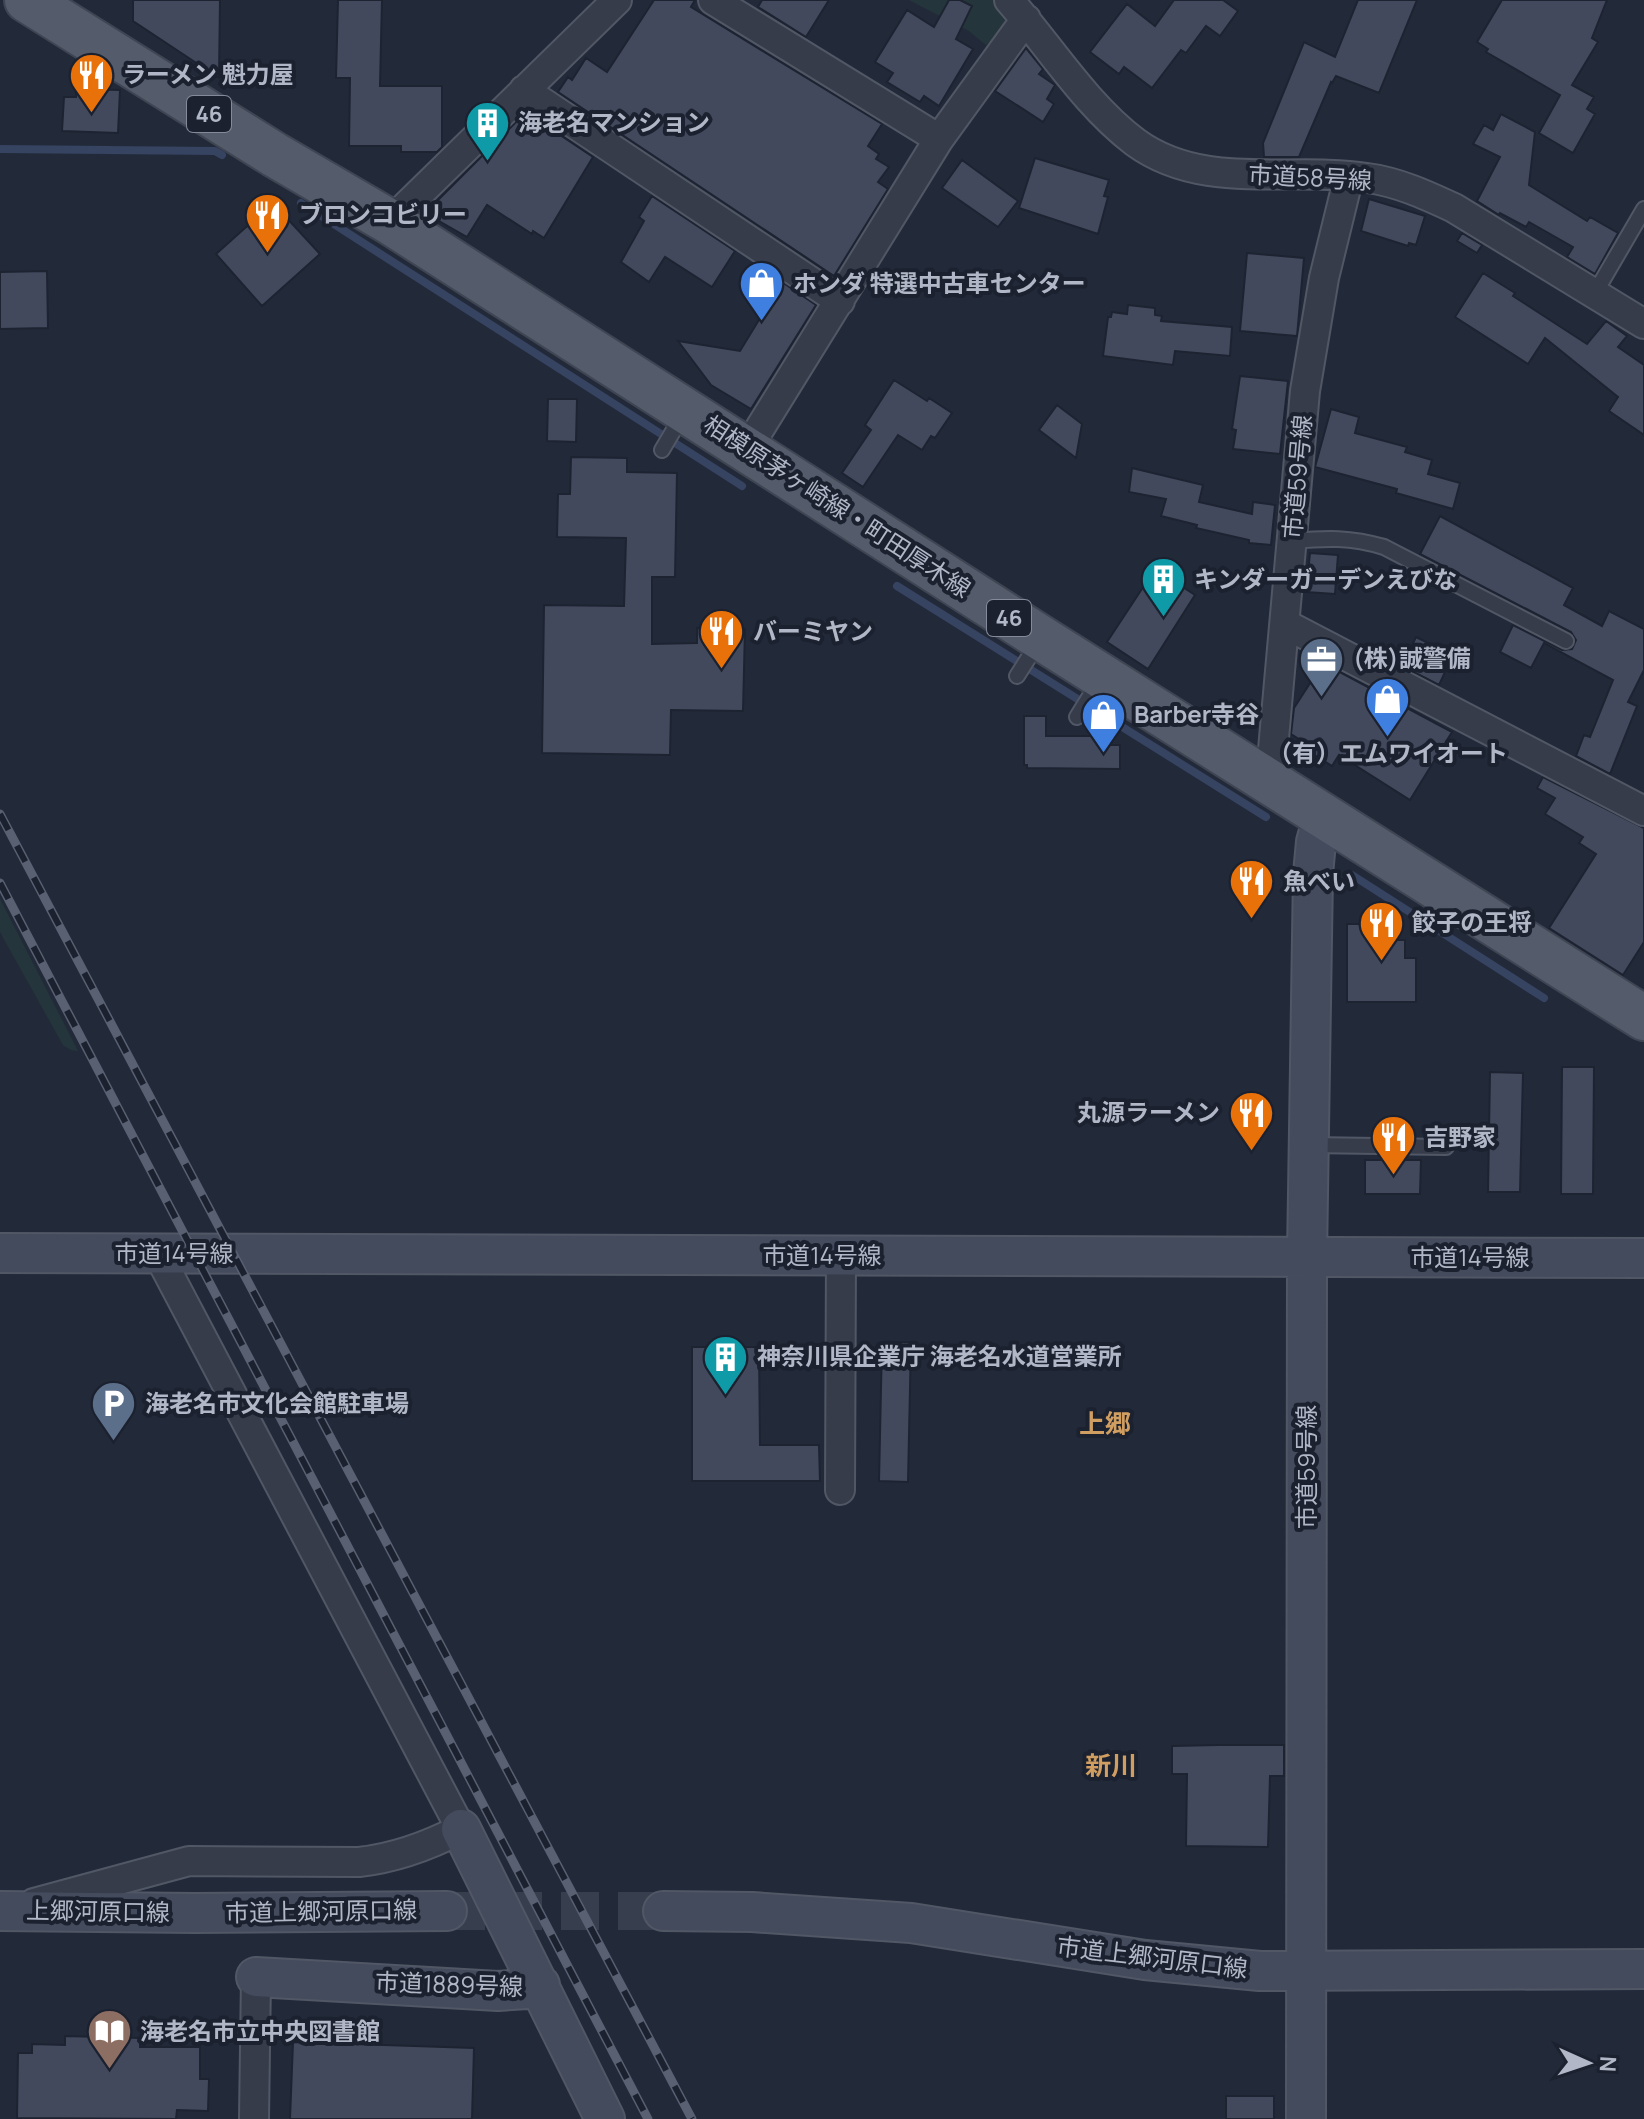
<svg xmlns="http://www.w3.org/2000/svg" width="1644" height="2119" font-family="Manrope,'Noto Sans JP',sans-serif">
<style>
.green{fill:#24363b}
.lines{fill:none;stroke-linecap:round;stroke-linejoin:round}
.stream{stroke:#364361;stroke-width:8}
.building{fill:#42495c;stroke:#1d2331;stroke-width:2}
.secondary-tunnel{stroke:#373f4f;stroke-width:38;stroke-dasharray:38 19;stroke-linecap:butt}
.lane-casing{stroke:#515765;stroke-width:18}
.street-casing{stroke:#515765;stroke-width:32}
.secondary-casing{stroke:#515765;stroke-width:42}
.primary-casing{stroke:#3f4553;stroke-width:48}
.lane{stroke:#363c4a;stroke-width:14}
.street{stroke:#363c4a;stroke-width:28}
.secondary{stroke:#444b5d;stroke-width:38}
.primary{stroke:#545b6a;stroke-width:44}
.rail-casing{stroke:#586071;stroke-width:9}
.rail{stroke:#1b212f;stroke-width:6;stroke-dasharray:18;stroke-linecap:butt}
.labels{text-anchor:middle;stroke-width:8;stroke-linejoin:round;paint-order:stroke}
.shield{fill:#1b212f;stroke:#848a99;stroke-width:2}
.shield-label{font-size:22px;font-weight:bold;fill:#b1b7c6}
.poi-label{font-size:24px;font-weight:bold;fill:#b1b7c6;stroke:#1b212f;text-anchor:start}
.street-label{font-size:24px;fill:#b1b7c6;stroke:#1b212f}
.neighbourhood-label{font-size:26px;font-weight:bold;fill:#d19e61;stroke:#1b212f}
</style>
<rect width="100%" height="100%" fill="#222a3a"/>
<path class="green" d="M909,0H1005C1008,22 1003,31 986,45L969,31Z
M0,899L78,1051L71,1050L63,1045L0,932Z"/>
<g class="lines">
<path class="stream" d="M0,149L215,151L222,155
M301,203L742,486
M897,586L1266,817
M1352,875L1544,998"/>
</g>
<path class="building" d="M133,0H220L219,78L133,21Z
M338,0H382L380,86H442V147L437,152H401V146H349L350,78H336Z
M654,0H695L691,7L882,124L868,146L879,154L876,159L889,167L878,182L888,189L834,276L558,92L568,77L572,80L586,58L607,72Z
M762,0H829L806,37L758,7Z
M949,0H960L972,6L956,39L973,49L939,106L924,96L920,102L887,82L893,73L875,62L907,10L934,27Z
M1174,0H1223L1238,11L1220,36L1206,26L1186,53L1181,50L1152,88L1124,67L1119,74L1090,52L1127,4L1155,26Z
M1358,0H1417L1379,93L1336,76L1332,83L1331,82L1299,157H1264L1263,143L1304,42L1335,57Z
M1502,0H1607L1592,38L1598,42L1572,85L1594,97L1587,109L1595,114L1573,153L1539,133L1560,95L1486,52L1488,49L1477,42Z
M1026,48L1043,69L1039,74L1055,85L1047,99L1054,104L1043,122L995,91Z
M76,89L120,90L118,133L62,131L64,97H76Z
M1501,114L1535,132L1529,185L1587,221L1590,217L1618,233L1595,274L1567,257L1573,247L1529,222L1526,227L1500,213L1499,215L1477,201L1500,157L1473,144L1484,125L1493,130Z
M519,119L535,127L539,121L593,157L544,238L533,231L532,234L487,205L467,237L425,213Z
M1035,158L1109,180L1104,196L1108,197L1098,234L1019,208Z
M962,160L1018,201L998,227L942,188Z
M652,196L735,251L712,287L665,257L649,282L621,262L644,221L639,217Z
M1369,199L1425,216L1416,245L1409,243L1408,246L1361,231Z
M273,203L320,254L262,306L216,254Z
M1462,233L1482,245L1477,253L1457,241Z
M1247,253L1304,258L1297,336L1240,331Z
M47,271L48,328L0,329V272Z
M1483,273L1515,293L1513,296L1587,344L1606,321L1627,336L1618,347L1644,365V435L1609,411L1618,397L1545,338L1528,364L1455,317Z
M782,282L816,305L751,409L711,385L678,341L740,351Z
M1128,305L1155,308V315L1162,316L1161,321L1232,327L1230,356L1175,351L1173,365L1103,356L1108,317H1111L1112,312L1127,314Z
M1240,376L1288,381L1280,454L1233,449L1236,430L1232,429Z
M894,380L927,401L929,398L952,413L935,438L931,436L922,450L898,435L863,487L842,473L871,430L865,425Z
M548,399H577L576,442L547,441Z
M1057,405L1082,424L1076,458L1039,430Z
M1331,409L1359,417L1355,433L1407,447L1405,452L1432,460L1428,474L1460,483L1453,509L1396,493L1397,489L1315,467Z
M571,457L627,458V472L677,473L675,577H652V644L697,643V628L745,629L743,711L671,710L670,755L542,753L544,605L624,606L626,538L557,537L558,494H570Z
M1132,468L1203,485L1199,502L1252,514L1253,502L1275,505L1271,545L1249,543V540L1196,528L1197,525L1161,516L1166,499L1129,492Z
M1440,516L1573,588L1564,605L1602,626L1609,611L1644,629V670L1628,702L1637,706L1610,774L1576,756L1584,735L1590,737L1613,680L1544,643L1531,668L1500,652L1513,625L1562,650L1572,649L1576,640L1571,632L1420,554Z
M1310,553L1338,555L1335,594L1306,592Z
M1155,569L1195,595L1148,669L1107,642Z
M1416,637L1453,655L1439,685L1402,666Z
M1323,663L1452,732L1410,800L1339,755L1332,766L1313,754L1316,750L1291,734L1294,708Z
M1024,716H1046V736H1105V745H1120V769L1027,768V765H1024Z
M1543,777L1644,828V942L1623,975L1549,928L1596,854L1579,843L1583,837L1545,814L1555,798L1537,788Z
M1347,924H1372V940H1405V958H1416V1002H1347Z
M1562,1067H1594L1593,1194H1561Z
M1490,1072L1523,1073L1520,1192H1488Z
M1365,1160H1421L1420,1194H1365Z
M882,1342H911L908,1482L879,1481Z
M692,1347H759L760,1445H819L820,1481H692Z
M1218,1745H1284V1776H1270L1268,1847L1186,1846L1187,1774H1172V1746Z
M65,2036L140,2038V2047H200V2079H209L208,2111L177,2110L176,2119L17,2118L18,2053H32V2044L65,2045Z
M293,2042L474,2048L472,2119H290Z
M1226,2096H1274V2119H1226Z"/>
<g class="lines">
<path class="secondary-tunnel" d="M447,1911H663"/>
<defs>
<path id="lane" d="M1595,293L1644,209
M662,450L682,416
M1292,541C1327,538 1350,537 1384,547L1566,641
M1017,676L1038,643
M1077,717L1100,680
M1309,1145L1446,1147"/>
<path id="street" d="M713,0L939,139
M1009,0C1050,47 1085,104 1135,142C1203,192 1291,166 1367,178C1398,182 1426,195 1454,208L1644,324
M524,90L840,301
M390,222L617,0
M747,449L939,139L1026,19
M1285,624L1644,811
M1270,783L1305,391L1324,278L1349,176
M840,1490L841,1256
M34,1903L189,1861L359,1862C396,1858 428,1846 461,1829L158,1254
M254,2119L256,1977"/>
<path id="secondary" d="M0,1253L1644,1258
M461,1829L605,2119
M0,1911L195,1913L447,1911
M663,1911L752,1912L911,1923L1145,1960L1260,1971L1644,1969
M256,1977L498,1991L527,1989L540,1985
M1306,2119L1307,1257L1313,874L1316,842L1323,817"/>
<path id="primary" d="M27,0L275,155L390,222L1041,638L1644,1018"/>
</defs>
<use href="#lane" class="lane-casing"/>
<use href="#street" class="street-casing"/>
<use href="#secondary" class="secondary-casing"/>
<use href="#primary" class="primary-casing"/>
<use href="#lane" class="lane"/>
<use href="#street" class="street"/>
<use href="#secondary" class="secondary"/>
<use href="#primary" class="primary"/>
<defs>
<path id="rail" d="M0,814L692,2119
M0,883L648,2119"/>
</defs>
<use href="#rail" class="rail-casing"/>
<use href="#rail" class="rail"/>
</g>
<defs>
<symbol id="restaurant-pin" viewBox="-11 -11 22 30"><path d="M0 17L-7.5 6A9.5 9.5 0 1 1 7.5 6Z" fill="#e8710a" stroke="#1b212f"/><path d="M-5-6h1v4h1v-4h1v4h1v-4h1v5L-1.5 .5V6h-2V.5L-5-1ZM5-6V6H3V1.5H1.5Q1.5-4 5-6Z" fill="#fff"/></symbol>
<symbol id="building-pin" viewBox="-11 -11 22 30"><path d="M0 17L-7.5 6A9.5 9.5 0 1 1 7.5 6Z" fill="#0f9aa8" stroke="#1b212f"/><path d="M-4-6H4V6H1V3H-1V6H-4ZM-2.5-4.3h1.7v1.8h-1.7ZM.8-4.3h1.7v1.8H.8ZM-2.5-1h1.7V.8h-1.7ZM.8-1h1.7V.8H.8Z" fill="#fff"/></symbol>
<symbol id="shop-pin" viewBox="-11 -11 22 30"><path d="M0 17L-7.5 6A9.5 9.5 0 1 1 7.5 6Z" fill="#3f7fe0" stroke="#1b212f"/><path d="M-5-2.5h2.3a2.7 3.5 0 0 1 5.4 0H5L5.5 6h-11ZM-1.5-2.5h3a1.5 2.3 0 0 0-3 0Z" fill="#fff"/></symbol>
<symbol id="office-pin" viewBox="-11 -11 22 30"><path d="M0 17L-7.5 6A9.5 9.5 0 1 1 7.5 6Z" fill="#5c6f8a" stroke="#1b212f"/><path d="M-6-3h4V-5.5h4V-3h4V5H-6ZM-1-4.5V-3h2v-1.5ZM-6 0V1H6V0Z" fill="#fff"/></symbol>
<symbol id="parking-pin" viewBox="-11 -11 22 30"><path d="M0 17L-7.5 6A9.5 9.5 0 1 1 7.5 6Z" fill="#5c6f8a" stroke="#1b212f"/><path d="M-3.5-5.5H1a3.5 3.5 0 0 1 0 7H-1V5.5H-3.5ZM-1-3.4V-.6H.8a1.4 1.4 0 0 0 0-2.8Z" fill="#fff"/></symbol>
<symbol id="library-pin" viewBox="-11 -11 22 30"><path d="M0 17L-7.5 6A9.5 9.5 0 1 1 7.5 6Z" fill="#8d6e63" stroke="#1b212f"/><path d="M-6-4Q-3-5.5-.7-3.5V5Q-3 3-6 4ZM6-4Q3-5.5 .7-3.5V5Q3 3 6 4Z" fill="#fff"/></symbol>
</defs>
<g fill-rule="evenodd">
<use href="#restaurant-pin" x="66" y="50" width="51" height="69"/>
<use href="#building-pin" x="462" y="98" width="51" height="69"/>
<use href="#restaurant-pin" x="242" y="190" width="51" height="69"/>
<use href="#shop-pin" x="736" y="258" width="51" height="69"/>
<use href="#building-pin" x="1138" y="554" width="51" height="69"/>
<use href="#restaurant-pin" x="696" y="606" width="51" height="69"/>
<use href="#office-pin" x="1296" y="634" width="51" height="69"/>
<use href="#shop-pin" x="1362" y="674" width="51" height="69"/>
<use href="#shop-pin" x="1078" y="690" width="51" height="69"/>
<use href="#restaurant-pin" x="1226" y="856" width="51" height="69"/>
<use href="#restaurant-pin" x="1356" y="898" width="51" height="69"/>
<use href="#restaurant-pin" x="1226" y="1088" width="51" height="69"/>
<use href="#restaurant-pin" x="1368" y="1112" width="51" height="69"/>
<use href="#building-pin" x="700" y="1332" width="51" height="69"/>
<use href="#parking-pin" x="88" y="1378" width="51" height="69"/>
<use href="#library-pin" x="84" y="2006" width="51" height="69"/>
</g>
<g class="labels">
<g class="shield">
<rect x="187" y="96" width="44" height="36" rx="6"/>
<rect x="987" y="600" width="44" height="36" rx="6"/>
</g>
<g class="shield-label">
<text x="209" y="122">46</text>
<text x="1009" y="626">46</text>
</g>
<g class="poi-label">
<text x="122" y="83">ラーメン 魁力屋</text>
<text x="518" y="131">海老名マンション</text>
<text x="299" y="223">ブロンコビリー</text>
<text x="793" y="292">ホンダ 特選中古車センター</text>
<text x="1194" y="588">キンダーガーデンえびな</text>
<text x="753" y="640">バーミヤン</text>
<text x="1353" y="667">(株)誠警備</text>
<text x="1134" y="723">Barber寺谷</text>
<text x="1388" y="762" text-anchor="middle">（有）エムワイオート</text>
<text x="1283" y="890">魚べい</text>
<text x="1412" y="931">餃子の王将</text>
<text x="1220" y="1121" text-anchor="end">丸源ラーメン</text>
<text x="1424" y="1146">吉野家</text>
<text x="757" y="1365">神奈川県企業庁 海老名水道営業所</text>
<text x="145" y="1412">海老名市文化会館駐車場</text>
<text x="140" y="2040">海老名市立中央図書館</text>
</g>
<g class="street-label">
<text transform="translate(1310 178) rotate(3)" y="8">市道58号線</text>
<text transform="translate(1298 477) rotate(-85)" y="8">市道59号線</text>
<text transform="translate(837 507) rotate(33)" y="8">相模原茅ヶ崎線・町田厚木線</text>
<text x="174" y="1262">市道14号線</text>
<text x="822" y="1264">市道14号線</text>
<text x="1470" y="1266">市道14号線</text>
<text transform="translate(1307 1467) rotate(-90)" y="8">市道59号線</text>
<text transform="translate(98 1912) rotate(1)" y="8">上郷河原口線</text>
<text transform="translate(321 1912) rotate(-1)" y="8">市道上郷河原口線</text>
<text transform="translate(1152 1958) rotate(7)" y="8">市道上郷河原口線</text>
<text transform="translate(449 1985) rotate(2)" y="8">市道1889号線</text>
</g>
<g class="neighbourhood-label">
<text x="1105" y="1433">上郷</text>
<text x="1111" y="1775">新川</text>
</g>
</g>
<g transform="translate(1588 2063) rotate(93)" stroke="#1b212f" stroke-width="6" paint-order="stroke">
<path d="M0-6L14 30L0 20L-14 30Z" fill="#b1b7c6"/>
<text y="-12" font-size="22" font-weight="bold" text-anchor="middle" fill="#b1b7c6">N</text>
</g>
</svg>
